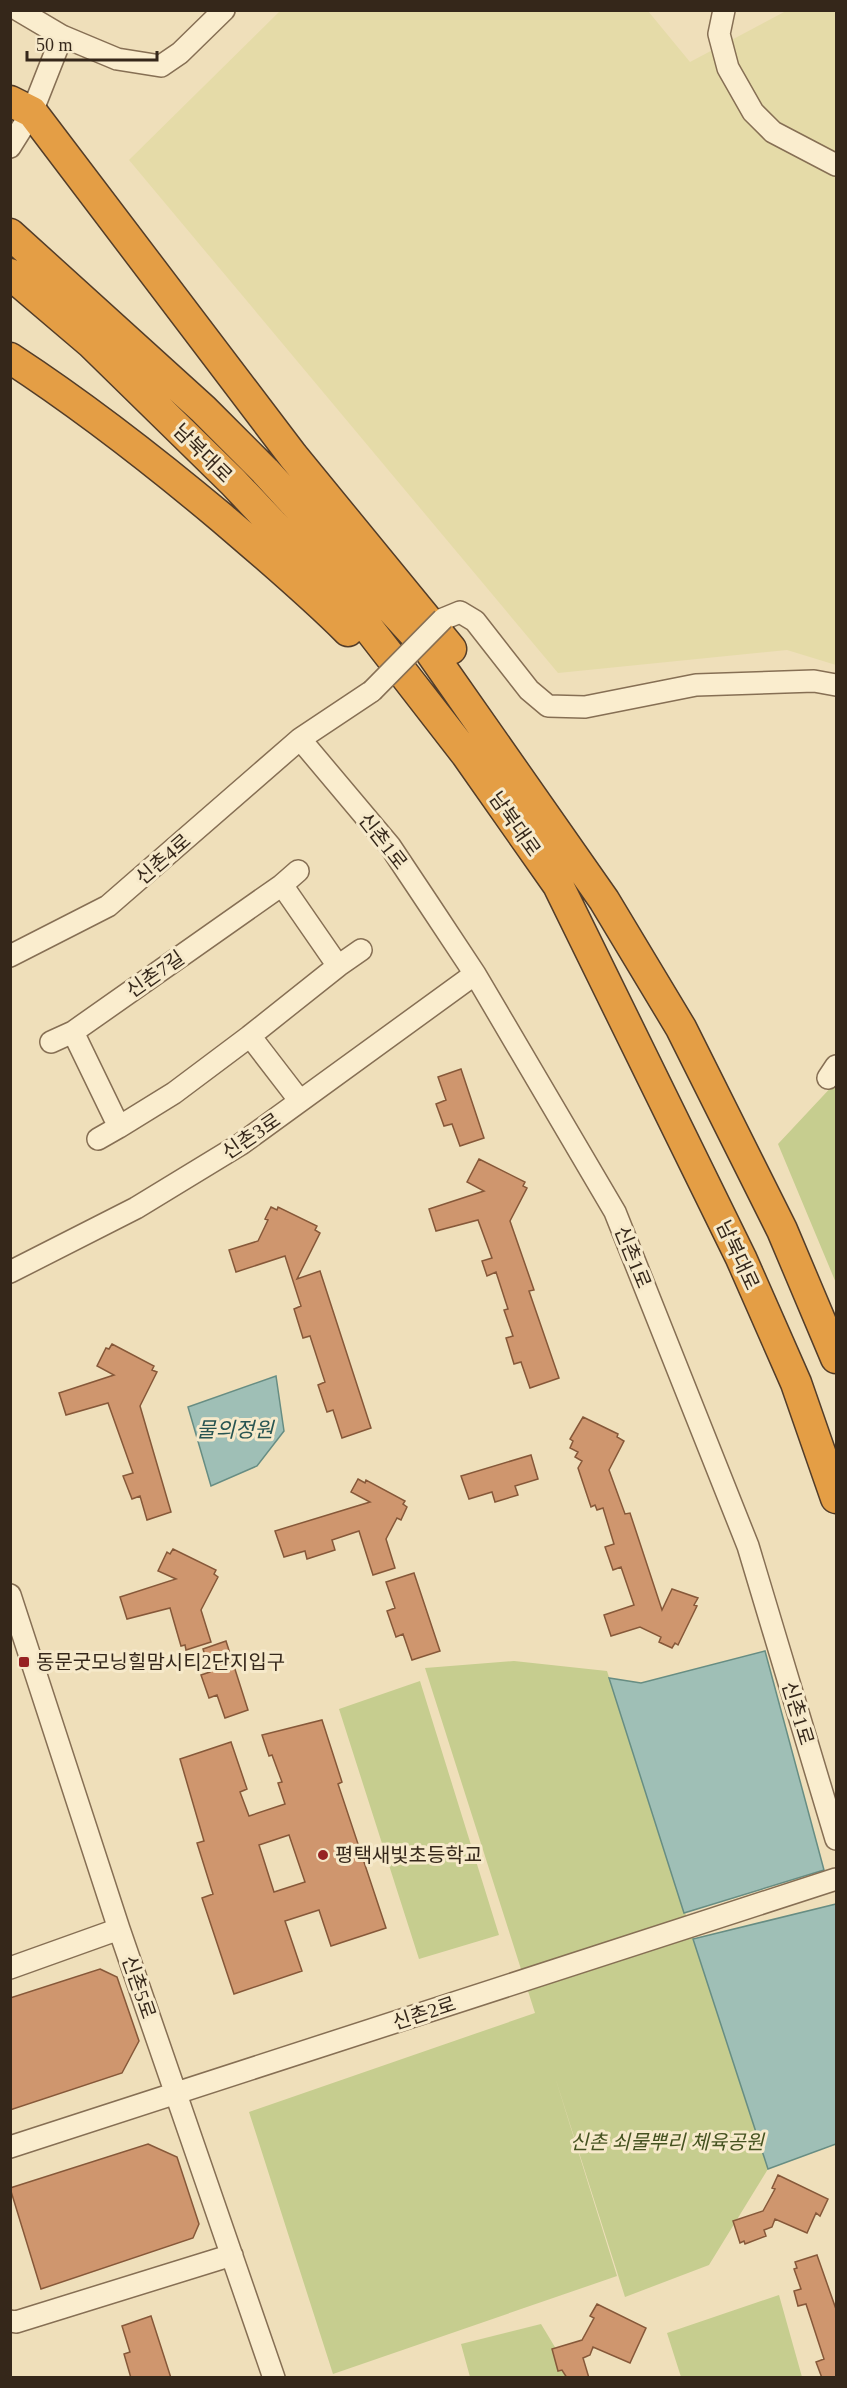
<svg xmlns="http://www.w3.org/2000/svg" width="847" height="2388" font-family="'Times New Roman','Noto Sans KR',serif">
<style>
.farmland{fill:#e5dba8}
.green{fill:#c6cd8f}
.water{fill:#9fbfb6;stroke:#678d83;stroke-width:1.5}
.building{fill:#cf966e;stroke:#865839;stroke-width:1.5;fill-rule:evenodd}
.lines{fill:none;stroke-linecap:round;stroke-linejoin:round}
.minor-casing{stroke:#866f54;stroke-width:24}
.highway-casing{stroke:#533d29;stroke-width:33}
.minor{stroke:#faedce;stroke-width:21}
.highway{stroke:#e49e45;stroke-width:30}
.minor-bridge-casing{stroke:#866f54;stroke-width:24;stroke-linecap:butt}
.minor-bridge{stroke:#faedce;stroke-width:21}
.poi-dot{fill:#972223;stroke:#f6e9ca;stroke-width:2}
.labels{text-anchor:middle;stroke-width:6;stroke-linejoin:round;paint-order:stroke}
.street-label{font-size:20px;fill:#35271a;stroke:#f6e9ca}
.poi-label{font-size:20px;fill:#35271a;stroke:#f6e9ca;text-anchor:start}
.park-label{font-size:20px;font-style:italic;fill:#455220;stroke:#f6e9ca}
.water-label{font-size:21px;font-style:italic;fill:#285552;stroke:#f6e9ca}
</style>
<rect width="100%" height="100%" fill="#efdfba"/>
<path class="farmland" d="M280,11H648L690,62L786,11H836V665L787,650L558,673L129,160Z"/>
<path class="green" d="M836,1082V1283L778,1144Z
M514,1661L607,1671L768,2169L709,2265L625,2297L555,2077L617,2276L333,2374L249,2112L535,2013L425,1668Z
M420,1681L499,1935L419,1959L339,1709Z
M779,2295L802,2377H681L667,2333Z
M541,2324L573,2377H470L461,2344Z"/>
<path class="water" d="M276,1376L284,1431L257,1466L211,1486L188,1407Z
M765,1651L824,1870L684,1913L609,1678L641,1683Z
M836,1904V2144L768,2169L693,1939Z"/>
<path class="building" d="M461,1069L484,1138L460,1146L452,1124L444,1126L436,1104L446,1100L438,1077Z
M479,1159L525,1182L523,1186L527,1188L510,1221L534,1290L529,1291L559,1378L530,1388L521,1362L514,1364L506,1338L513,1336L504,1310L508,1309L496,1272L487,1276L482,1261L492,1258L478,1220L436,1231L429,1209L484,1191L467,1182Z
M271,1207L277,1210L278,1207L317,1226L315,1230L320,1233L297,1279L320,1271L371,1428L342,1438L333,1410L327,1412L318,1385L325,1382L310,1336L303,1338L294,1309L301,1306L285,1256L236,1272L229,1250L258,1241L268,1220L265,1219Z
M112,1344L154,1366L152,1370L157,1372L140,1406L171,1512L147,1520L140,1496L132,1499L123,1476L133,1473L108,1403L66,1415L59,1393L114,1375L97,1366L106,1348L109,1349Z
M583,1417L618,1434L617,1437L624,1441L609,1470L625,1514L630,1513L662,1610L672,1589L698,1598L694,1605L697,1606L678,1645L675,1643L672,1648L659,1642L661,1637L640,1627L611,1636L604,1615L634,1605L621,1567L613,1570L605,1547L614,1544L603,1508L597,1510L595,1505L591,1507L578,1468L582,1461L575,1457L578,1452L570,1448L573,1441L570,1439Z
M531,1455L538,1479L515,1486L518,1495L495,1502L492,1492L469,1499L461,1476Z
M358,1479L365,1483L366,1480L405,1501L403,1504L407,1507L401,1520L397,1518L386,1539L395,1568L373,1575L359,1531L332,1540L335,1550L307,1559L305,1551L284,1557L275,1531L370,1502L351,1492Z
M173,1549L216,1570L214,1574L218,1577L201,1610L211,1642L186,1650L185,1645L181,1646L170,1608L127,1619L120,1597L176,1579L158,1571L167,1552L170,1554Z
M414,1573L440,1651L412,1660L403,1634L396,1637L387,1611L395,1608L386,1582Z
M226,1641L248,1710L225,1718L217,1695L209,1698L201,1675L210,1672L203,1649Z
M322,1720L342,1782L338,1784L386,1928L331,1946L319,1910L285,1921L302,1971L234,1994L202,1898L213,1894L197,1843L204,1841L180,1759L231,1742L247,1789L240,1792L249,1816L285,1804L278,1783L282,1782L272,1755L269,1756L262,1735ZM289,1835L305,1882L274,1892L259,1845Z
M100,1969L117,1977L139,2041L122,2073L10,2110V1998Z
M148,2144L177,2157L199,2224L193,2238L41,2289L10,2188Z
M778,2175L828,2199L820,2216L816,2213L807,2233L775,2219L772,2227L764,2230L766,2236L745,2244L744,2241L740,2243L733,2221L763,2211L775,2189L772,2188Z
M817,2255L837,2312V2378H822L816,2362L824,2359L806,2304L798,2306L794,2291L801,2289L794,2269L797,2268L795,2262Z
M597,2304L646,2328L630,2363L593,2347L590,2355L583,2358L589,2378H567L562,2370L558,2371L552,2349L582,2340L594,2318L590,2316Z
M151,2316L171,2378H131L124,2354L130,2352L122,2326Z"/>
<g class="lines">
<defs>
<path id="minor" d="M18,10L62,36L117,59L161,66L180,53L224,10
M724,10L719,34L728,68L753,112L773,132L836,165
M10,147L32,112L62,36
M443,619L460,612L475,621L529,690L548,706L585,707L696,685L814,681L836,685
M300,739L390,846L428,903L475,974L615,1212L748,1546L836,1839
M282,885L298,871
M10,956L108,906L300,739L372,691
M338,966L361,950
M250,1036L338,966L282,885L73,1032L119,1127L174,1093L250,1036L300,1101
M51,1042L73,1032
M828,1078L836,1066
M98,1139L119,1127
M10,1272L136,1208L241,1144L475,974
M10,1595L119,1929L274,2378
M10,1968L119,1929
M10,2147L836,1879
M10,2321L16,2322L232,2255"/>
<path id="highway" d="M10,101L32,112L293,456L451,649
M10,234L203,409L265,471L429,650L604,900L681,1028L782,1230L836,1358
M10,274L91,343L233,482L355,611L466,754L558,885L741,1258L796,1383L836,1498
M10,358C85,407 154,461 222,518C265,555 308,591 348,631"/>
</defs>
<use href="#minor" class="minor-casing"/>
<use href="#highway" class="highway-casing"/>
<use href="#minor" class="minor"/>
<use href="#highway" class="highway"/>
<defs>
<path id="minor-bridge" d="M372,691L443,619"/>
</defs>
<use href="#minor-bridge" class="minor-bridge-casing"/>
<use href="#minor-bridge" class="minor-bridge"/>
</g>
<g class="poi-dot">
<rect x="18" y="1656" width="12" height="12" rx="3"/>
<circle cx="323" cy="1855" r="6"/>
</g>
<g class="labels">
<g class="street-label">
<text transform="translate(203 453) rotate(45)" y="7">남북대로</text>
<text transform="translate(515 824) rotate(55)" y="7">남북대로</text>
<text transform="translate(383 841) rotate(52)" y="7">신촌1로</text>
<text transform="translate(163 859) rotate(-41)" y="7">신촌4로</text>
<text transform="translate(155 974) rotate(-35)" y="7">신촌7길</text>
<text transform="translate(251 1136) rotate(-34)" y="7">신촌3로</text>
<text transform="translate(738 1255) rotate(65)" y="7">남북대로</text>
<text transform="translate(633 1257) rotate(68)" y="7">신촌1로</text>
<text transform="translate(798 1713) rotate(73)" y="7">신촌1로</text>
<text transform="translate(139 1987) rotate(71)" y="7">신촌5로</text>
<text transform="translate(424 2013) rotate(-18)" y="7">신촌2로</text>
</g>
<g class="poi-label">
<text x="36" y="1669">동문굿모닝힐맘시티2단지입구</text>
<text x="335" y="1862">평택새빛초등학교</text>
</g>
<g class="park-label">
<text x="667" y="2149">신촌 쇠물뿌리 체육공원</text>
</g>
<g class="water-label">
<text x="235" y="1437">물의정원</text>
</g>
</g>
<rect width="847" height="2388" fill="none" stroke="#35271a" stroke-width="24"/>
<path d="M27 51v9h130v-9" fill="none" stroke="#35271a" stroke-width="3"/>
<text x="36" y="51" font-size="18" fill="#35271a" stroke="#f6e9ca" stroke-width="4.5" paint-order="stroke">50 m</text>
</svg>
